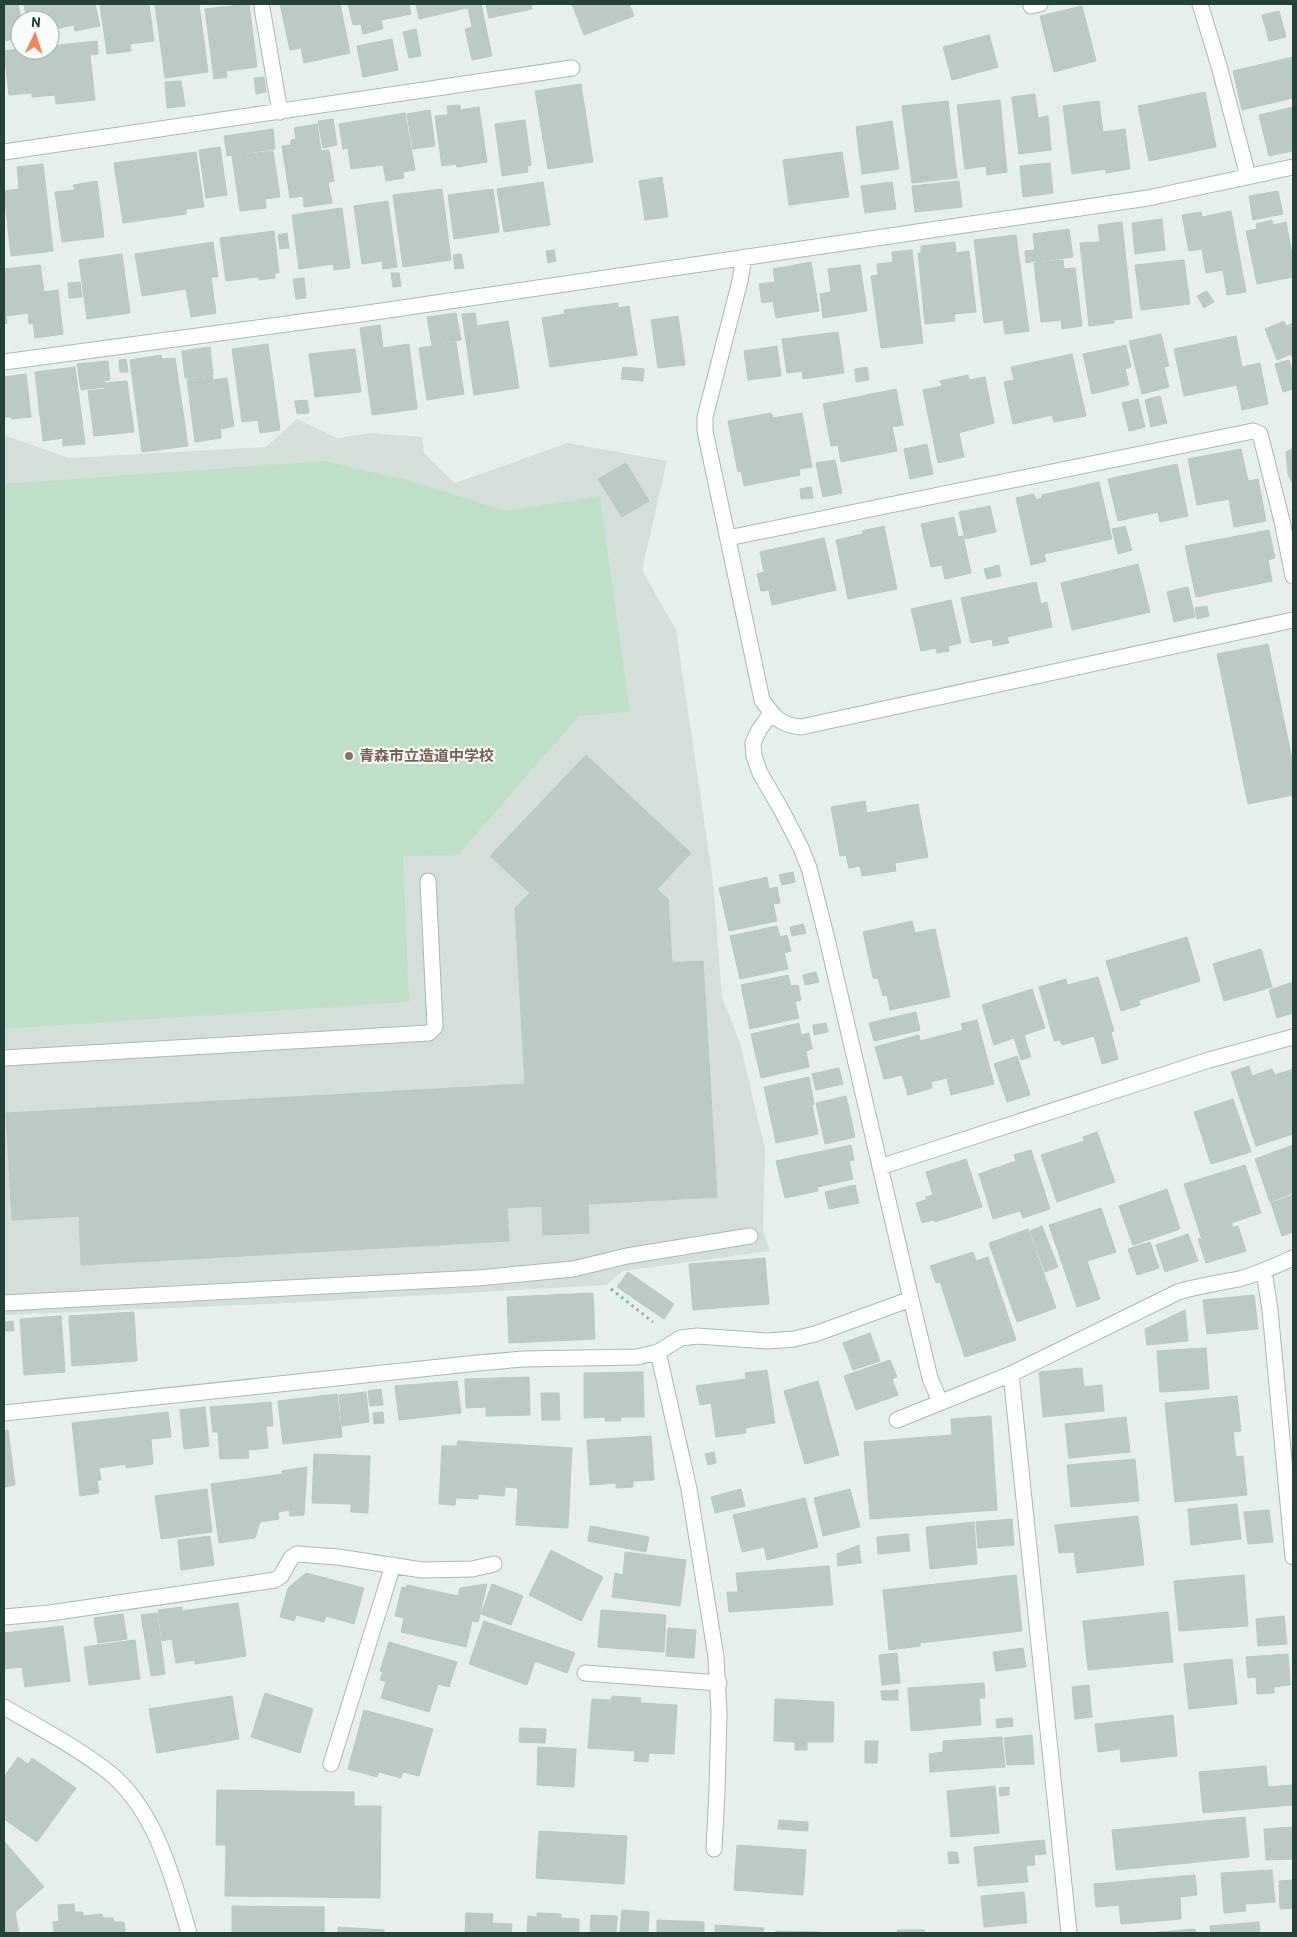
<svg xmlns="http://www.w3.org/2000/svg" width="1297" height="1937" font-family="Barlow,'Noto Sans JP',sans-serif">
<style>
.built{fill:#d4dfda}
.green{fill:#bfe0c8}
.building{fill:#bbcac4;stroke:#b8c9c2}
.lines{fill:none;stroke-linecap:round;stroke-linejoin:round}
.minor-casing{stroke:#a8b8b2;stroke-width:17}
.path{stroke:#86b3a5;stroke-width:3;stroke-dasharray:2.5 4;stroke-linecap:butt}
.minor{stroke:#fff;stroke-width:15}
.education-dot{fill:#8d6e63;stroke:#f7fbf9;stroke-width:2}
.labels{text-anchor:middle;stroke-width:4;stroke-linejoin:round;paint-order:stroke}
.education-label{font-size:15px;font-weight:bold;fill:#785e54;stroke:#f7fbf9;text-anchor:start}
</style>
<rect width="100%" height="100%" fill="#e6efeb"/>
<path class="built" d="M297,419L337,438L371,433L422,437L424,453L455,483L568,443L667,461L642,570L676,630L713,881L722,997L740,1043L765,1149L763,1230L770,1251L623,1271L606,1285L268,1304L4,1315V435L69,458L266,447Z"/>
<path class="green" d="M325,461L418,483L505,511L600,496L630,712L579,716L458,855L403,856L409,1002L4,1029V484Z"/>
<path class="building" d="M4,4H18L21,20L20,38L4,41Z
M24,4H95L100,26L75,31L74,25L50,30V20H27Z
M100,4H149L154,41L130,44L131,51L107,54Z
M155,4H199L208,72L165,78Z
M249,4L257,67L226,71L227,77L214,79L205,9Z
M280,4H340L350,53L304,63L301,48L290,50Z
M348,4H409L411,14L381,20L383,29L363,34L361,24L353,25Z
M416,4H466L467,8L419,19Z
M467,4H481L492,56L472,60L465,29L472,27Z
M486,4H531L532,9L489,18Z
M572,4H629L634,16L584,35Z
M1082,6L1096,61L1054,72L1040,16Z
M1279,11L1286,37L1269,41L1262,15Z
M416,29L421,56L409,58L403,32Z
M989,35L998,67L952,80L943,47Z
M392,39L398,70L363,77L357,46Z
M97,41L98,54L90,55L95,100L56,104L55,95L32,97V93L9,95L4,51L20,49L50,50V46Z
M1293,57V98L1242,110L1233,71Z
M264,77L266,92L256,94L254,78Z
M181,81L185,106L167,108L165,82Z
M581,84L593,162L548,169L535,91Z
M1205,92L1216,147L1149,161L1138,106Z
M1035,94L1038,118L1048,116L1051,150L1019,154L1012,97Z
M1000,100L1007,172L987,175L986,166L965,169L957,105Z
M948,101L957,178L912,183L902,106Z
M1099,101L1103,132L1125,129L1130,169L1106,173V169L1072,174L1063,106Z
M460,105V110L479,107L487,162L457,167L456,164L442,166L435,116L448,115L447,106Z
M1293,107V151L1269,156L1259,115Z
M430,110L435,146L413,149L407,114Z
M405,113L415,170L403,172L404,178L386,181L383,165L351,169L348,148L343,149L339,124Z
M333,119L337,145L323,148L318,121Z
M525,120L531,165L527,166L528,172L502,176L495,124Z
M892,121L899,169L862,174L856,127Z
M317,124L321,151L329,150L334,181L328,182L332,203L304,207L303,196L290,198L282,146L291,145V140L296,139L294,128Z
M273,129L275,149L227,156L224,136Z
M220,147L227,195L206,198L199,150Z
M273,151L280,197L265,199L266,208L240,211L232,156Z
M196,152L204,207L186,209V214L123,223L114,163Z
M842,152L849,197L789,205L783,160Z
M1050,163L1053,193L1023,197L1020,166Z
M43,164L53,251L11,256L4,191L19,189L17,167Z
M662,177L668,217L645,220L639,181Z
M97,181L104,237L62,242L55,192L75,190L73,185Z
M959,181L962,207L915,212L912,186Z
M543,182L550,225L504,232L497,189Z
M892,182L896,209L865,213L861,186Z
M442,189L451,260L403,267L393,195Z
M493,189L499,232L454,239L448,195Z
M1278,191L1283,214L1253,220L1249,196Z
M388,201L397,267L383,269L382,261L362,264L354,206Z
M342,208L350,268L334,270L333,264L299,269L292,215Z
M1231,211L1246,292L1227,295L1223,270L1206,273L1202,249L1189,251L1182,215L1201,212L1202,217Z
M1162,219L1165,250L1135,254L1132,223Z
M1272,220L1273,225L1286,222L1293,259V277L1257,284L1246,231L1257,229L1256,224Z
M1122,222L1132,318L1114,320V323L1089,326L1080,243L1100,242L1098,225Z
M1069,229L1073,257L1036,262L1033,234Z
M274,231L279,273H275V278L259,280L258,277L226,281L220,238Z
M287,233L289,248L280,249L278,235Z
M1016,235L1029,331L1005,334L1003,320L984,323L974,240Z
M213,242L218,277H211L216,313L191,317L186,289L142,296L135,254Z
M955,242L956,253L969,251L976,312L954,314L955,321L925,324L918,253H921V246Z
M554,250L556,261L548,263L546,251Z
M912,250L923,343L881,348L871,276L878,275L877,264L893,262L892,252Z
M1034,250L1035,261L1026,263L1025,251Z
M122,254L130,313L87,319L79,260Z
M461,254L464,268L455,269L453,255Z
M1063,260L1064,269L1075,268L1082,326L1062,329L1061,320L1041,322L1034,263Z
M1184,260L1190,304L1141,310L1135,265Z
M811,262L819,311L776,318L773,301L762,303L759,284L775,282L773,269Z
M40,265L44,292L58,290L63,334L35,338L33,323L29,324L28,313L6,316L7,323L4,324V269Z
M860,265L867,311L823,318L820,294L831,292L828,269Z
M391,273H399L401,286L393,287Z
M304,278L306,298L296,299L293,279Z
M80,282L82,297L69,298L68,283Z
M1207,291L1214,302L1204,308L1197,296Z
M618,303V308L629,306L637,355L550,367L542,318L565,314L564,310Z
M456,313L461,340L432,345L427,317Z
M475,313L477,326L508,321L519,388L474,395L462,314Z
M678,316L685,365L658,368L651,320Z
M1284,321L1286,326L1293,323V358L1291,354L1277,360L1265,329Z
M380,325L383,348L409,344L417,409L372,415L360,328Z
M838,332L844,373L803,379L802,371L787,373L782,339Z
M1161,334L1169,366L1164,367L1169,387L1142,394L1129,341Z
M1236,336L1242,367L1260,363L1268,404L1242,410L1237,385L1184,396L1174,349Z
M456,342L464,394L427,400L419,348Z
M268,344L280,430L260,433L258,420L242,422L232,349Z
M1126,345L1131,367L1125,369L1129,385L1092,394L1083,354Z
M777,346L781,376L748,380L744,351Z
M210,347L213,375L185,378L182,351Z
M355,349L361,392L315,397L309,354Z
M1072,354L1086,416L1054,422L1052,415L1013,424L1004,382L1014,380L1011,367Z
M161,355L162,359L175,358L188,446L142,452L130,360Z
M126,359L128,372H120L119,360Z
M1289,360L1293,374V389L1283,392L1275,364Z
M108,361L110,380L104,381L105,387L81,390L77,364Z
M75,367L85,444L63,446V438L43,441L35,372Z
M623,367L644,369L643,381L621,379Z
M867,367L869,380L856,382L855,369Z
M26,374L31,417L12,419L11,417H4V377Z
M968,375L969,380L985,377L994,423L959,433L964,457L938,463L923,390L942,386L940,381Z
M212,376L213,380L227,378L234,426L220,429L221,438L195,442L187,379Z
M127,381L134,432L94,436L88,391L105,389V383Z
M896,389L903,425L892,427L897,451L841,462L838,445L831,446L823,404Z
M1160,396L1167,423L1151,427L1145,400Z
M1138,399L1145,427L1129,431L1122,403Z
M307,400L309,413L297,414L295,401Z
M771,413L773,418L802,413L812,467L799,469L800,475L744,486L741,471L738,472L728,421Z
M927,444L933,474L910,479L904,449Z
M1293,448V485L1288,474L1286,452Z
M1241,449L1248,481L1258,479L1266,521L1234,527L1229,499L1197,505L1188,459Z
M835,460L842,493L823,497L816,463Z
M626,463L649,501L622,517L598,479Z
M1177,464L1188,516L1160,522L1158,512L1118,521L1108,479Z
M1099,482L1112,539L1044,554L1046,561L1031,565L1016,498L1034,494L1036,500L1042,498V495Z
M811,487L813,498L801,499L800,489Z
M990,506L996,532L965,539L959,512Z
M954,517L958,537L963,536L971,573L945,579L942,565L931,567L921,524Z
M884,526L897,589L848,599L836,540L863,534L862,531Z
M1125,526L1132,550L1118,554L1112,529Z
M1269,530L1275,558L1268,560L1272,581L1196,597L1185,546Z
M824,538L836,590L772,605L769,590L761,591L757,574L764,572L760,552Z
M1138,564L1150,612L1072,630L1061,583Z
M999,565L1001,576L987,579L984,569Z
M1036,582L1041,604L1047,602L1052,627L1007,637L1009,643L993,646L992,639L971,643L961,598Z
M1188,587L1195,617L1174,622L1167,592Z
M951,600L961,643L948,646L949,651L937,653L936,648L921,651L911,609Z
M1207,606L1209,616L1197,619L1195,608Z
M1268,644L1293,764V795L1248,804L1217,654Z
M586,755L691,853L657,889L668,899L672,963L703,961L717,1197L588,1204L589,1233L543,1235L542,1206L507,1208L509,1241L81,1265L79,1216L12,1220L6,1113L525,1084L515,908L530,893L490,856Z
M865,801L867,813L918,804L928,857L895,863L896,871L862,876L860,866L849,868L846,855L840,856L831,807Z
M793,872L795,882L782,885L779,875Z
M767,877L769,889L777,887L780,903L773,904L777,921L729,931L719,888Z
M912,921L915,933L935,929L950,997L890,1010L887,995L883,996L878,978H873L863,932Z
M803,924L806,933L792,936L790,927Z
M777,926L780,937L787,935L791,951L784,953L788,969L740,979L730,936Z
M1187,937L1200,981L1139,1000L1140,1005L1121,1011L1106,961Z
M1261,949L1272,987L1224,1001L1213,964Z
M816,972L819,982L805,985L803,975Z
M788,975L791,986L798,985L801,1000L795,1002L799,1018L750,1029L741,985Z
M1098,977L1114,1031L1111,1032L1118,1059L1102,1064L1094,1036L1062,1045L1060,1040L1054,1041L1039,987L1066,979L1067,985Z
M1293,982V1013L1277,1018L1269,990Z
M1032,989L1045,1028L1024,1035L1031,1057L1021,1060L1014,1038L994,1045L982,1005Z
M916,1012L920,1030L874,1041L869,1023Z
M977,1020L994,1084L951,1095L947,1078L931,1082L932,1088L908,1095L902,1075L884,1079L875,1047L919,1035L920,1041L963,1030L961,1024Z
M799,1023L801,1035L809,1033L812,1049L806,1051L809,1067L761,1078L751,1034Z
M826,1023L828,1032L814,1035L813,1025Z
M1017,1056L1030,1095L1007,1102L994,1064Z
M1249,1066L1252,1076L1272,1069L1275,1075L1293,1069V1134L1256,1146L1231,1072Z
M839,1068L843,1084L816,1090L812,1074Z
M809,1077L814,1104L812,1105L818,1134L776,1143L764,1087Z
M846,1096L855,1137L825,1144L816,1103Z
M1233,1099L1251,1152L1211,1164L1194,1112Z
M1097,1132L1115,1182L1057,1202L1041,1155L1084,1141L1083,1137Z
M851,1145L854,1160L849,1161L853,1179L817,1187L818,1191L785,1198L776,1161Z
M1293,1145V1193L1270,1202L1255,1159Z
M1031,1150L1050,1209L1023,1218L1020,1211L993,1219L979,1174L1016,1161L1014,1155Z
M966,1159L982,1207L935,1222L934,1220L922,1223L916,1203L926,1200V1197L933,1195L926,1172Z
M1245,1165L1261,1213L1231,1223L1233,1227L1201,1237L1184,1184Z
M855,1185L859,1203L829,1209L825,1192Z
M1167,1189L1180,1229L1133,1245L1119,1206Z
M1293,1195V1232L1282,1236L1271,1203Z
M1101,1208L1116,1252L1087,1261L1100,1299L1077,1307L1049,1225Z
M1042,1226L1058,1267L1045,1272L1030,1231Z
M1238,1226L1246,1251L1206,1263L1198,1239Z
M1028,1229L1056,1308L1017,1322L989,1243Z
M1188,1234L1198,1261L1165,1272L1156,1245Z
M1150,1242L1159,1268L1137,1275L1128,1249Z
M973,1252L976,1261L988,1257L1016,1340L965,1357L940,1282L936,1283L930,1266Z
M765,1258L769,1304L693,1310L689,1264Z
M628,1272L674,1304L664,1319L617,1287Z
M593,1293L595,1339L509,1343L507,1297Z
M1254,1295L1258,1329L1207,1334L1203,1300Z
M1185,1310L1188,1341L1147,1345L1145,1329Z
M134,1312L137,1361L72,1366L69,1316Z
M61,1316L65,1372L24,1375L20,1319Z
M13,1321L14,1331H4V1322Z
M870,1333L880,1361L853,1370L843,1343Z
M1206,1348L1209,1389L1160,1392L1157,1351Z
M890,1360L897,1377L892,1379L898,1395L856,1410L844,1376Z
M1082,1368L1084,1387L1102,1385L1104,1411L1043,1417L1039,1372Z
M767,1370L775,1423L745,1428L746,1433L716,1437L711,1403L700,1405L696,1386L746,1379L745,1373Z
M643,1372L644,1417H621V1421H605V1417L584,1418V1373Z
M529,1377L530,1415L486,1416V1407L466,1408L465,1379Z
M457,1381L461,1413L399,1420L395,1386Z
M818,1381L839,1455L805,1464L784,1391Z
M381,1389L383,1405L370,1406L368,1391Z
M366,1392L369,1422L342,1426L339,1395Z
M541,1393H559L560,1420H542Z
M337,1394L342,1437L283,1444L278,1401Z
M1237,1396L1241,1431L1233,1432L1236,1457L1243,1456L1247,1495L1175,1502L1165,1403Z
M271,1402L273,1426H266L268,1448L248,1450L249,1458L220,1459L218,1432H213L210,1407Z
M205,1407L209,1446L184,1449L180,1410Z
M168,1412L171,1437L151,1439L153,1464L126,1468V1464L99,1468L101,1480H97L99,1493L80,1496L72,1423Z
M383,1412L384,1423L374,1424L373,1413Z
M991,1416L997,1510L870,1519L864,1442L952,1435L951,1419Z
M1126,1417L1130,1452L1069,1458L1065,1424Z
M8,1430L15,1485L4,1487V1431Z
M651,1436L654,1480L633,1481V1487L616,1488V1483L590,1485L587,1440Z
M458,1441L572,1448L568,1528L516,1525L518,1488L505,1487L504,1496L478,1494V1499L456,1498L455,1505L439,1504L442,1446H457Z
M714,1452L716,1463L708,1465L705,1454Z
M314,1454L370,1456L368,1513L351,1512V1504L312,1503Z
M1135,1459L1139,1501L1071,1507L1067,1465Z
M307,1467L304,1515L290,1516L289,1510L278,1512L279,1519L260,1522L255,1538L219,1543L211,1484L283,1474L282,1471Z
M207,1489L212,1532L161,1539L155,1496Z
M741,1489L745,1506L715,1513L711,1497Z
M850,1489L860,1527L823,1536L814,1498Z
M805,1498L818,1547L767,1560L764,1547L742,1552L733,1515Z
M1237,1504L1241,1539L1191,1545L1188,1509Z
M1269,1510L1273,1542L1248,1544L1244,1512Z
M1138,1516L1144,1565L1077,1573L1074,1552L1059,1553L1055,1525Z
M1012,1519L1014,1545L978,1548L976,1522Z
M974,1522L977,1564L930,1569L926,1527Z
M590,1526L649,1537L646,1552L588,1541Z
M908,1534L910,1551L878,1554L877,1537Z
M210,1536L214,1565L181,1570L178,1540Z
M859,1545L861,1563L838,1566L837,1554Z
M551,1550L603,1577L581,1621L529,1595Z
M625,1552L686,1560L680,1606L612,1597L615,1573L623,1575Z
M829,1566L833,1605L729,1612L727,1592H738L736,1573Z
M306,1573L364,1588L354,1624L326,1616L324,1622L296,1615L294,1621L280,1617L288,1588Z
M1016,1575L1022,1631L920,1643V1646L889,1650L883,1590Z
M1244,1575L1248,1626L1179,1631L1174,1581Z
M487,1584L478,1622L472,1621L466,1647L401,1632L404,1618L395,1616L402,1587L406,1588L407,1585L458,1596L460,1588Z
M492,1584L523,1596L511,1625L481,1614Z
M238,1603L246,1656L195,1664V1660L176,1663L172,1639L162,1641L158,1610L182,1607V1611Z
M601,1610L666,1615L664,1652L598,1647Z
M1168,1612L1173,1662L1088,1670L1083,1621Z
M157,1613L165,1674L151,1676L141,1615Z
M123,1614L127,1639L98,1643L94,1618Z
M1284,1616L1287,1644L1258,1646L1256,1619Z
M484,1621L575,1653L567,1673L535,1661L527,1685L469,1664Z
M63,1626L70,1681L25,1687L22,1667L4,1669V1633Z
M668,1628L696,1630L694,1658L666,1656Z
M135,1640L140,1679L89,1685L84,1647Z
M389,1642L457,1662L449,1687L438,1684L429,1712L381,1698L386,1682L380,1680L383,1672L380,1671Z
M1023,1648L1026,1667L996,1671L993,1652Z
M897,1653L900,1683L882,1685L879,1655Z
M1288,1654L1290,1685L1274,1687V1693L1257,1694L1256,1677L1248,1678L1246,1657Z
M1232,1659L1237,1704L1189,1709L1184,1664Z
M984,1683L985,1698H979L981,1725L911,1731L908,1688Z
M1089,1685L1092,1717L1075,1719L1072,1687Z
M898,1690V1700H882L881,1691Z
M265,1693L313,1709L300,1753L251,1737Z
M232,1696L239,1739L157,1753L149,1709Z
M612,1696L641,1698L640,1703L677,1705L674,1754L649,1753L648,1762L634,1761L635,1751L588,1748L592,1699L611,1700Z
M775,1699L834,1702L833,1742H807V1750H795V1742L774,1741Z
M364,1710L433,1729L419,1776L403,1772L401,1778L379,1772L377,1777L348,1769Z
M1173,1715L1177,1756L1121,1762L1120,1749L1098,1752L1095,1724Z
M1012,1718L1013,1726L997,1728L996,1719Z
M520,1728L546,1729L545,1743L519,1742Z
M1032,1735L1034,1764L1007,1765L1004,1738Z
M1002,1737L1005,1767L930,1772L929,1754L943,1752V1741Z
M865,1741H878L877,1763H865Z
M538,1747L576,1749L574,1787L537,1785Z
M18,1757L28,1764L32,1758L76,1788L37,1842L4,1819V1777Z
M1266,1766L1268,1787L1293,1785V1805L1203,1813L1199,1772Z
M995,1786L999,1833L951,1837L947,1791Z
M1009,1787V1795L1000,1796L999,1788Z
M217,1790L354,1792V1806H381L380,1898L225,1896L226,1845H216Z
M1245,1817L1249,1857L1116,1870L1112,1830Z
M779,1820L808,1822V1831L778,1829Z
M1293,1827V1859L1266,1860L1264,1829Z
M539,1831L627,1836L624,1884L536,1878Z
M1044,1840L1046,1854L1034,1855L1035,1865L1026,1866L1028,1882L978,1886L974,1847Z
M4,1841L44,1887L15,1912L19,1933H4Z
M737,1845L806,1850L803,1895L734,1890Z
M948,1852H957L959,1863L949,1864Z
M1272,1870L1275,1902L1245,1904L1246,1911L1224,1913L1221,1873Z
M1195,1875L1197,1895L1180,1897L1181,1919L1121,1924L1119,1905L1096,1907L1094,1884Z
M1293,1880V1908L1280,1909L1279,1881Z
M1024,1892L1027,1923L984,1927L981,1896Z
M74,1904L75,1912H83V1916L102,1914L103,1918H113L114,1922H124L125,1933H54L53,1922L59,1921L58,1905Z
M232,1906L324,1907V1933H232Z
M622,1910L649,1912L648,1933H620Z
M466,1913L493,1914L492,1923L512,1924L511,1933H465Z
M537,1913L561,1914V1918L579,1919V1933H527L528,1916L537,1917Z
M591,1915L617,1916L616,1933H590Z
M657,1920L704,1922V1933H657Z
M1259,1922L1260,1933H1211L1210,1926Z
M715,1925L764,1928L763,1933H715Z
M338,1927L384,1930V1933H338Z
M1195,1929L1196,1933H1147Z
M897,1930H924V1933H897Z
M776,1931L820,1932V1933H776Z"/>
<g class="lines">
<defs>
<path id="minor" d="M1200,4L1219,66L1248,176
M1031,6L1040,4
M262,8L280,112
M4,152L572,68
M744,257L740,281L705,417V431L762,700C774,717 780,725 801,727L1293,620
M4,362L368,313L1148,198L1293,167
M728,538L1253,431L1260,434L1282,521L1293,576
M771,713L759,730L753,743L754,756L760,773L782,811L801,848L809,868L827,939L911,1299L930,1378L940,1402
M4,1058L429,1033L435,1027L428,881
M880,1167L1209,1060L1293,1037
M1264,1271L1270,1310L1293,1557
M4,1303L478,1278L573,1269L627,1256L750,1236
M658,1352L689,1489L716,1657L719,1713L717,1791L714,1849
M1011,1374L1069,1933
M4,1413L478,1363L523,1359L637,1357L658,1352L681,1338L697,1336L767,1341L794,1339L815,1334L911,1299
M897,1420L1011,1374L1178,1292C1198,1286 1218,1283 1239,1279C1258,1274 1275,1266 1293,1258
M4,1617L50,1613L275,1580L281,1576L291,1558L297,1554L338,1557L422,1570L472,1569L494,1564
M585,1673L719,1683
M4,1707C38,1727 80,1749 111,1774C156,1812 173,1878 189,1933
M331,1764L393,1565"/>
</defs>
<use href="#minor" class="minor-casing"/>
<path class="path" d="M611,1289L653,1322"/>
<use href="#minor" class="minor"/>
</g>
<circle class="education-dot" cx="349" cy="756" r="5"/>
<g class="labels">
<g class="education-label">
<text x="359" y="761">青森市立造道中学校</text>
</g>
</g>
<rect width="1297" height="1937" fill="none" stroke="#24423a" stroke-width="10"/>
<g transform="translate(35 35) rotate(4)"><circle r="24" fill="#f7fbf9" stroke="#a3b1ad"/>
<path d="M0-4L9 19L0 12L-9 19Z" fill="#f4845f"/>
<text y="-8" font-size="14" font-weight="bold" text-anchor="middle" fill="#24423a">N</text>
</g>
</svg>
